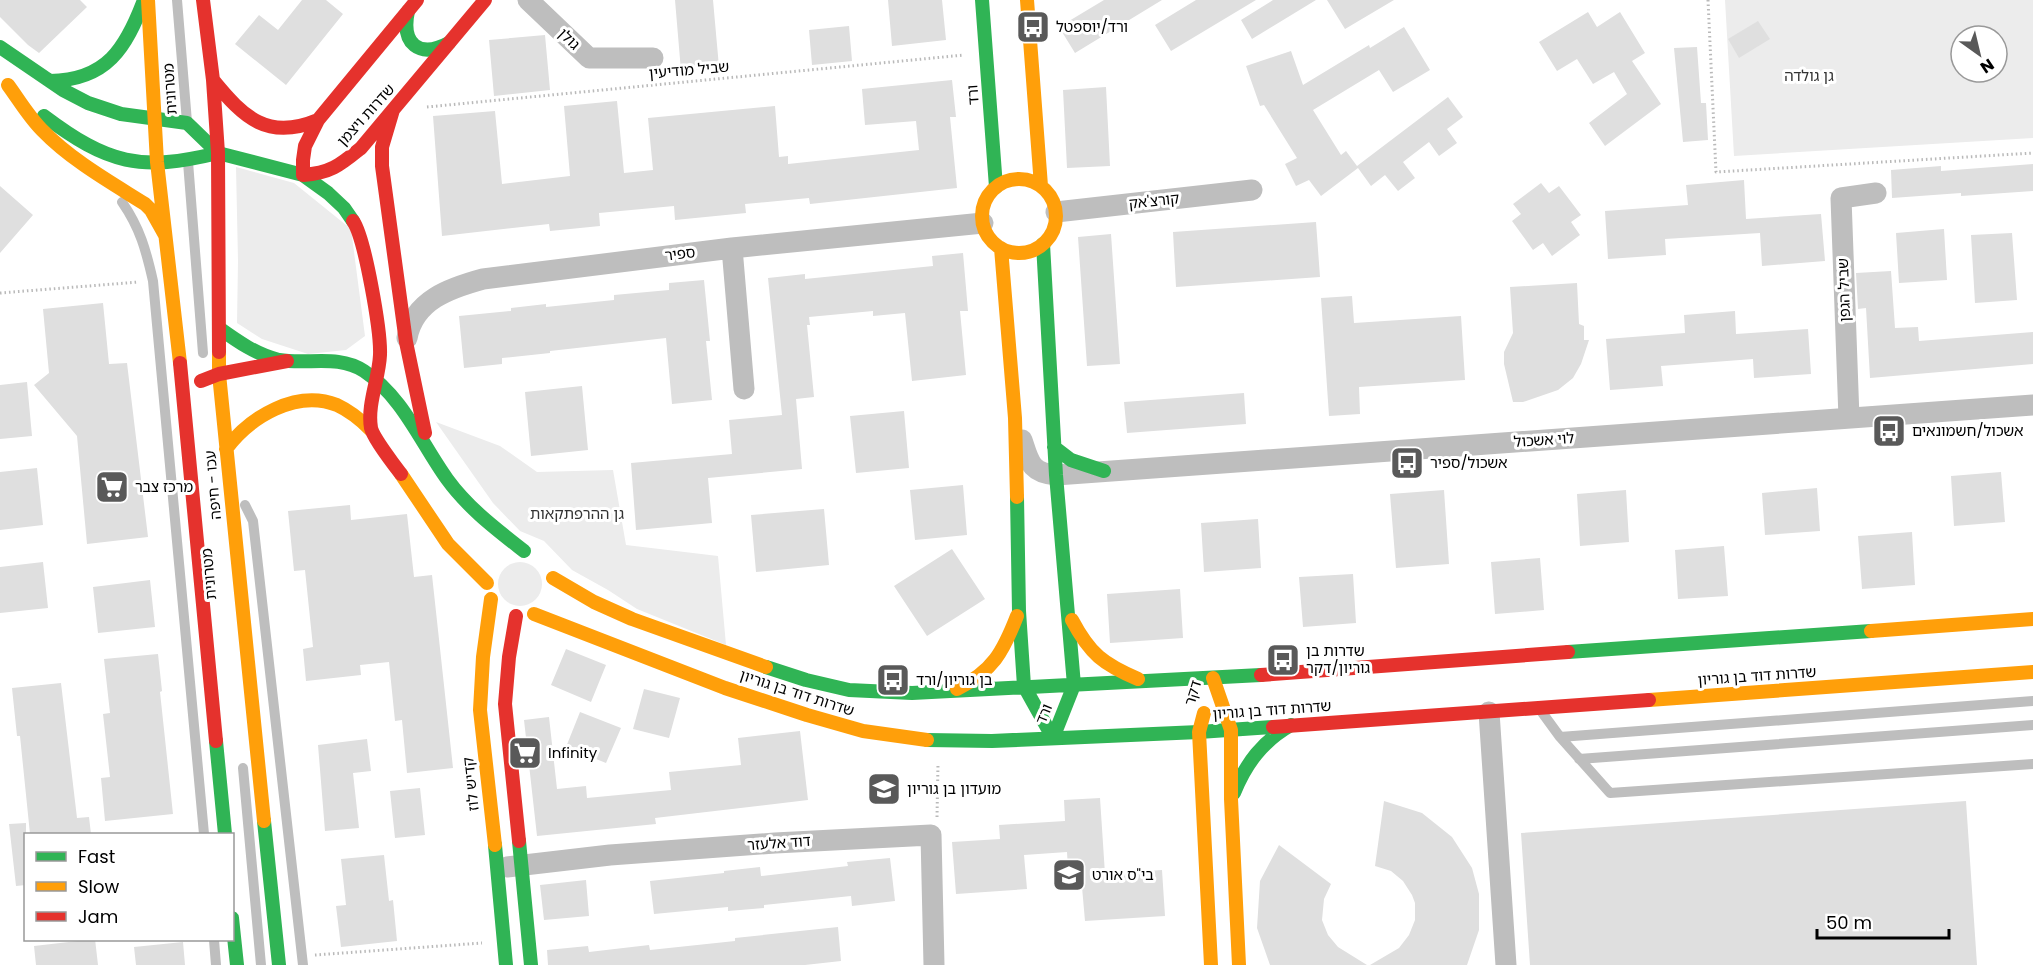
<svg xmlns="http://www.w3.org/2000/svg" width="2033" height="965" font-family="Poppins,'Noto Sans Hebrew',sans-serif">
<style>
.green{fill:#ececec;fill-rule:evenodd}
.building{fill:#dfdfdf}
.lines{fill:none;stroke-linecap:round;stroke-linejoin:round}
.path{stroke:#b9b9b9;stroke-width:3;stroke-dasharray:1.5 3;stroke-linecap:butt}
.lane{stroke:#bebebe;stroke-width:10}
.street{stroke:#bebebe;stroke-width:21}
.fast{stroke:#30b455;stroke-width:14}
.slow{stroke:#ff9f0a;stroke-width:14}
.jam{stroke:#e5322d;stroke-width:14}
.labels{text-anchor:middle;stroke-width:6;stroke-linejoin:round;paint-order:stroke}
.poi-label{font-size:15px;fill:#000;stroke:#fff;text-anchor:start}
.street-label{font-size:15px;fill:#000;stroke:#fff}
.park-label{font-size:15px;fill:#333;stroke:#fff}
</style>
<rect width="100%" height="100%" fill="#fff"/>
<path class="green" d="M1725,0H2033V138L1734,156ZM1961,36H1997V72H1961Z
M236,167L294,183L351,229L365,336L346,350L308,354L262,339L237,323L238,261Z
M436,422L500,446L537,472L613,470L626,545L718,556L726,645L637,609L608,590L572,570L544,541L520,531L493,503Z
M498 584a22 22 0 1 1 44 0a22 22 0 1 1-44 0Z"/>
<path class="building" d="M0,0H80L87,7L39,53L28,45L0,17Z
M302,0H326L343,14L286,85L235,44L259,15L278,30Z
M675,0H713L719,67L681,71Z
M888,0H942L946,40L892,46Z
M1104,0H1162L1075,53L1059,27Z
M1196,0H1256L1171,51L1155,25Z
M1273,0H1316L1252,39L1241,20Z
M1327,0H1394L1345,29Z
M1588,12L1597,27L1620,12L1645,53L1632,61L1661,104L1605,146L1589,123L1627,94L1614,72L1593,84L1577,59L1557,71L1539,42Z
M1758,21L1770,39L1739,58L1728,39Z
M849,26L852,61L812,65L809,30Z
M1404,27L1430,70L1393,92L1379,70L1313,110L1341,155L1346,151L1357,166L1448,97L1463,117L1447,129L1457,143L1439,156L1429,142L1403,162L1415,178L1398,191L1385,175L1371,186L1358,168L1321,196L1309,180L1296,186L1285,164L1297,158L1264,105L1260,106L1246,66L1291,51L1303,85L1369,45L1370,48Z
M545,35L550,90L494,96L489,40Z
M1697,47L1701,103H1706L1708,140L1683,142L1674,48Z
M952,80L956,117H950L957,188L810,204L809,198L745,204L746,213L675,220L674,206L599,213L600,226L550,231L549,224L442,236L433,116L495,111L502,184L570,176L564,106L617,101L624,173L653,170L648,118L775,106L779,157L788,156V164L919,150L916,121L865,125L862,89Z
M1106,87L1110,166L1067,168L1063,90Z
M2033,164V191L1961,196V193L1892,198L1891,170L1941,166V171Z
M1744,180L1746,219L1821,214L1825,261L1762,266L1760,233L1665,239L1666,255L1608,259L1605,211L1688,205L1686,185Z
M1541,183L1549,193L1559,186L1581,215L1571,222L1580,235L1552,256L1543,243L1533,250L1512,221L1521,214L1513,204Z
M0,186L33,215L0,253Z
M1316,222L1320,277L1176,287L1173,232Z
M1944,229L1947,280L1899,283L1896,233Z
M2012,233L2017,300L1975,303L1971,235Z
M1111,234L1120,364L1087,366L1078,237Z
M963,253L968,311H960L966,375L912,381L905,313L873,316V311L809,317L810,325H807L814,397L796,399L802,469L708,478L712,523L636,530L631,463L732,454L729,420L782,415L768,278L805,274V279L933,266L932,256Z
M1891,271L1895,328L1918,327L1919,341L2033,332V364L1870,378L1866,308L1858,309L1856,273Z
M704,280L710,341H706L712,400L672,404L666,338L550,351V353L502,358V364L464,368L459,316L511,311V308L546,304V307L614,300V295L669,290V283Z
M1577,283L1579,324L1584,326V340H1589L1581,364L1573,378L1558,390L1523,402H1513L1504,364V352L1513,333L1510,287Z
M1352,296L1354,323L1461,316L1465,380L1359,387L1360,414L1329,416L1321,298Z
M103,303L109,364L127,363L148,537L87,544L77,436L34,385L49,373L43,309Z
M1735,311L1736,334L1808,329L1811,374L1754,378L1753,359L1661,366L1663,386L1610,390L1606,339L1685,333L1684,315Z
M27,382L32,436L0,439V385Z
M582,386L588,450L531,456L525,392Z
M1244,393L1246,424L1127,433L1124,402Z
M904,411L909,468L856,473L850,416Z
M37,468L43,525L0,530V472Z
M2001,472L2005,522L1954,526L1951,476Z
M963,485L967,535L915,540L910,490Z
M1817,488L1820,531L1765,535L1762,493Z
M1444,490L1449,564L1396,568L1390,494Z
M1626,490L1629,542L1580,546L1577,494Z
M350,505L351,520L407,514L414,577L432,575L453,768L407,773L402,720L395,721L389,662L360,665L361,675L306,681L303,649L313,647L305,570L294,571L288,511Z
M824,509L829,565L756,572L751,515Z
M1258,519L1261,568L1204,572L1201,523Z
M1912,532L1915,585L1862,589L1858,536Z
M1724,546L1728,596L1678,599L1675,550Z
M952,549L985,599L927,636L894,586Z
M1540,558L1544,610L1495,614L1491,562Z
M43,562L48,608L0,613V567Z
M1353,574L1356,623L1303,627L1299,577Z
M150,580L155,627L98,633L93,587Z
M1180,589L1183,638L1110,643L1107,594Z
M566,649L606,665L591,702L551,685Z
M158,654L162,691L160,692L173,814L105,821L101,778L110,777L103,714L110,713L104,659Z
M61,683L77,818L89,817L91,834H30L20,736H17L12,688Z
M644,689L680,698L669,738L633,729Z
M580,712L621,728L606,763L566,747Z
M549,717L557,789L586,786L587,798L671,790L669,772L741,765L738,738L800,731L808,800L655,818L656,824L537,836L524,720Z
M367,739L371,771L353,773L359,828L325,831L318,745Z
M420,788L425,835L395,838L390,791Z
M1100,798L1105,874L1162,870L1165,916L1085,921L1082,887H1069L1067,852L1024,855L1027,889L956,894L952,842L1000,839L999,825L1065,821L1064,800Z
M1384,801L1422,813L1452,837L1472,868L1479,894V930L1467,965H1370L1399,948L1409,935L1415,920V903L1412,895L1403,881L1391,871L1375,866Z
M1966,801L1977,965H1530L1521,833Z
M26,823V885L16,886L9,824Z
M1279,845L1331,884L1324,899L1322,920L1328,935L1338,947L1367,965H1270L1257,928L1260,881Z
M384,855L389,901L393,900L397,941L341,947L336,906L346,905L341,859Z
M890,858L895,901L852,906L851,896L764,905V908L728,911V907L654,914L650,881L724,873V871L760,867L761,876L848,866L847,862Z
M586,880L589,916L544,920L540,885Z
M838,927L841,961L805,965H548L547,950L588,946L589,952L649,945L650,950L735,941V938Z
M95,939L98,965H36L34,946Z
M183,942L185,965H136L134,947Z"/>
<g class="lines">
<path class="path" d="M1708,0L1716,172L2033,153
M427,107L964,55
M0,293L139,282
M937,817L938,764
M315,955L482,943"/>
<path class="lane" d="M177,0L187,122
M188,162L203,353
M122,202C140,228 146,250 153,281L204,834
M245,505L253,521L303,965
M1541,711L1560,737L1610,793L2033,764
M1560,737L2033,701
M1579,759L2033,725
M243,768L261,965
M214,940L216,965"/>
<path class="street" d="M528,0L589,58H653
M1056,212L1252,190
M732,248L744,389
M407,338C414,300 450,288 483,279L732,248L983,223
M1849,418L1841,198L1876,193
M1022,440C1029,461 1030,473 1056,475L2033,405
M1489,712L1506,965
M507,867L610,855L775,843L931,835L934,965"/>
<path class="fast" d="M982,0L996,187
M408,11C401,44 419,59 449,43
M0,47L63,90L88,103L121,114L187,123L218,153L303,175L328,193L344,208L353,221
M50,81C107,80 126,48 144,0
M44,116C108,164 140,172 218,153
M1043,244L1056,475L1074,685L1053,738
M219,328C237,341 257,355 279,360C308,365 338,354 364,371C403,397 421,443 447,479C468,508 496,529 524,551
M1054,447L1071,460L1104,471
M1017,497L1019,611L1024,686L1053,738
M1568,652L1871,631
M766,667L806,680L849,690L912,693L1261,675
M927,740L992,741L1199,732L1273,727
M216,741L225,834
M1234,793C1246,763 1263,741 1291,725
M264,821L279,965
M519,841L531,965
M495,845L506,965
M232,918L237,965"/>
<path class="slow" d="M148,0L157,162L180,363
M1027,0L1041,186
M8,85C19,100 29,117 42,130C71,160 110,182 145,204L151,210L165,235
M982 216a37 37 0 1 1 74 0a37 37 0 1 1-74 0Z
M1001,248L1015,418L1017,497
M219,352V374L264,821
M226,449C250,417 296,389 337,405C350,411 361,420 371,430
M401,474L448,544L487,583
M553,578L594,602L632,619L766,667
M491,599L483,657L480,710L495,845
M534,614L725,688L807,715L863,731L927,740
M1072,620C1090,654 1103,664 1138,679
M1871,631L2033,619
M1213,678L1231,730V799L1239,965
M957,689C993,671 1003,652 1017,616
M1649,700L2033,672
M1204,713L1199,732L1211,965"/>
<path class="jam" d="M203,0L213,80L218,153L219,352
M213,80C244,118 268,141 318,120
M393,110L382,147V166L406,342L425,433
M303,175C331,173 340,165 361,148L485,0
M303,175V160L305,146L318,120L417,0
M353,221C365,238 381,332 380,355C379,379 367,404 371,428C373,437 394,465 401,474
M180,363L216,741
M201,381L219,374L287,361
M516,616L509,657L505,704L519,841
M1261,675L1568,652
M1273,727L1649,700"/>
</g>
<defs>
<symbol id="bus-square" viewBox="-11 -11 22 22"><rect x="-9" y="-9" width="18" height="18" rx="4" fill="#595959" stroke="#fff"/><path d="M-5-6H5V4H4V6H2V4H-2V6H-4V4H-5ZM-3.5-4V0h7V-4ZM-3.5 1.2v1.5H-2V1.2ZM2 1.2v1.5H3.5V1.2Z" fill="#fff"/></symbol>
<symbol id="supermarket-square" viewBox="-11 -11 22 22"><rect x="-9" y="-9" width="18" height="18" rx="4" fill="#595959" stroke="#fff"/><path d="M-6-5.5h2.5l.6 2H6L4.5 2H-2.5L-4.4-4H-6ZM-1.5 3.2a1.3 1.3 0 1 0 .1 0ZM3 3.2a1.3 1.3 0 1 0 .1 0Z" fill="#fff"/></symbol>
<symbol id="school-square" viewBox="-11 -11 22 22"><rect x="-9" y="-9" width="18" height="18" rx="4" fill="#595959" stroke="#fff"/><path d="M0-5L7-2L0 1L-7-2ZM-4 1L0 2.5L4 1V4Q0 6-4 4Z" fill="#fff"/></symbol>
</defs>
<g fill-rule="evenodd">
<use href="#bus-square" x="1014" y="8" width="38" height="38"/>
<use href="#bus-square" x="1870" y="412" width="38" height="38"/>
<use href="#bus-square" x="1388" y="444" width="38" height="38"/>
<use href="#supermarket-square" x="93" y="468" width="38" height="38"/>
<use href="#bus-square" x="1264" y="641" width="38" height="38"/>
<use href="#bus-square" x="874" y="661" width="38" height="38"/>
<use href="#supermarket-square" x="506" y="734" width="38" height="38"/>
<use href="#school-square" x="865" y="770" width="38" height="38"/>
<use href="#school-square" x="1050" y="856" width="38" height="38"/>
</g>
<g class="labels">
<g class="poi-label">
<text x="1056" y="32">ורד/יוספטל</text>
<text x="1912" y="436">אשכול/חשמונאים</text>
<text x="1430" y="468">אשכול/ספיר</text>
<text x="135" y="492">מרכז צבר</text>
<text x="1306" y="656">שדרות בן<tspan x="1306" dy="17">גוריון/דקר</tspan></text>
<text x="916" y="685">בן גוריון/ורד</text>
<text x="548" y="758">Infinity</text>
<text x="907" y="794">מועדון בן גוריון</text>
<text x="1092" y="880">בי"ס אורט</text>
</g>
<g class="street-label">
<text transform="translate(569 39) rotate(44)" y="5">גולן</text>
<text transform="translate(689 70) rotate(-5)" y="5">שביל מודיעין</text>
<text transform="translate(170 89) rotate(-94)" y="5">מטרונית</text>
<text transform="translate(973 95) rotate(-94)" y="5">ורד</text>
<text transform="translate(366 115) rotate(-48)" y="5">שדרות ויצמן</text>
<text transform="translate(1154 201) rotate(-6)" y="5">קורצ'אק</text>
<text transform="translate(680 254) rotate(-7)" y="5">ספיר</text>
<text transform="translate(1844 290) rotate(-92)" y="5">שביל הגפן</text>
<text transform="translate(1544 440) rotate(-4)" y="5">לוי אשכול</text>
<text transform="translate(213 485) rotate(-95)" y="5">עכו - חיפה</text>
<text transform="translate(209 574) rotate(-95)" y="5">מטרונית</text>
<text transform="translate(1757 676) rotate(-4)" y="5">שדרות דוד בן גוריון</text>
<text transform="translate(797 693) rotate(18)" y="5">שדרות דוד בן גוריון</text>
<text transform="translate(1193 693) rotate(-73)" y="5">דקר</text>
<text transform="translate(1272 710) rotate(-4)" y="5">שדרות דוד בן גוריון</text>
<text transform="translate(1044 714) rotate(-68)" y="5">ורד</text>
<text transform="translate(471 784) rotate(-96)" y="5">קדיש לוז</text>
<text transform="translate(779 843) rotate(-4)" y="5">דוד אלעזר</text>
</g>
<g class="park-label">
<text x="1809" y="81">גן גולדה</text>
<text x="577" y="519">גן ההרפתקאות</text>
</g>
</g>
<rect x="24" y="833" width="210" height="108" fill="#ffffff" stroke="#999999" stroke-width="1.5"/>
<rect x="36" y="852" width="30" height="9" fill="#30b455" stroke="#999999" stroke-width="1.5"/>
<text x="78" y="863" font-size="18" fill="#000000">Fast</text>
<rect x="36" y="882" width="30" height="9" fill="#ff9f0a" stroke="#999999" stroke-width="1.5"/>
<text x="78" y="893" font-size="18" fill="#000000">Slow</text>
<rect x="36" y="912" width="30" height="9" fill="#e5322d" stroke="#999999" stroke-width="1.5"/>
<text x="78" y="923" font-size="18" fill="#000000">Jam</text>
<g transform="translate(1979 54) rotate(146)"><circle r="28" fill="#ffffff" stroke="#999999" stroke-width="1.5"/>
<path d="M0-4.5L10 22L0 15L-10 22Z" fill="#595959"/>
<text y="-9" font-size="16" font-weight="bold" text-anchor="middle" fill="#000000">N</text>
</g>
<path d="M1817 929v9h132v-9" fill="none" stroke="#000000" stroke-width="3"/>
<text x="1826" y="929" font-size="18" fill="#000000" stroke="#ffffff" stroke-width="4.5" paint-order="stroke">50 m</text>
</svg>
